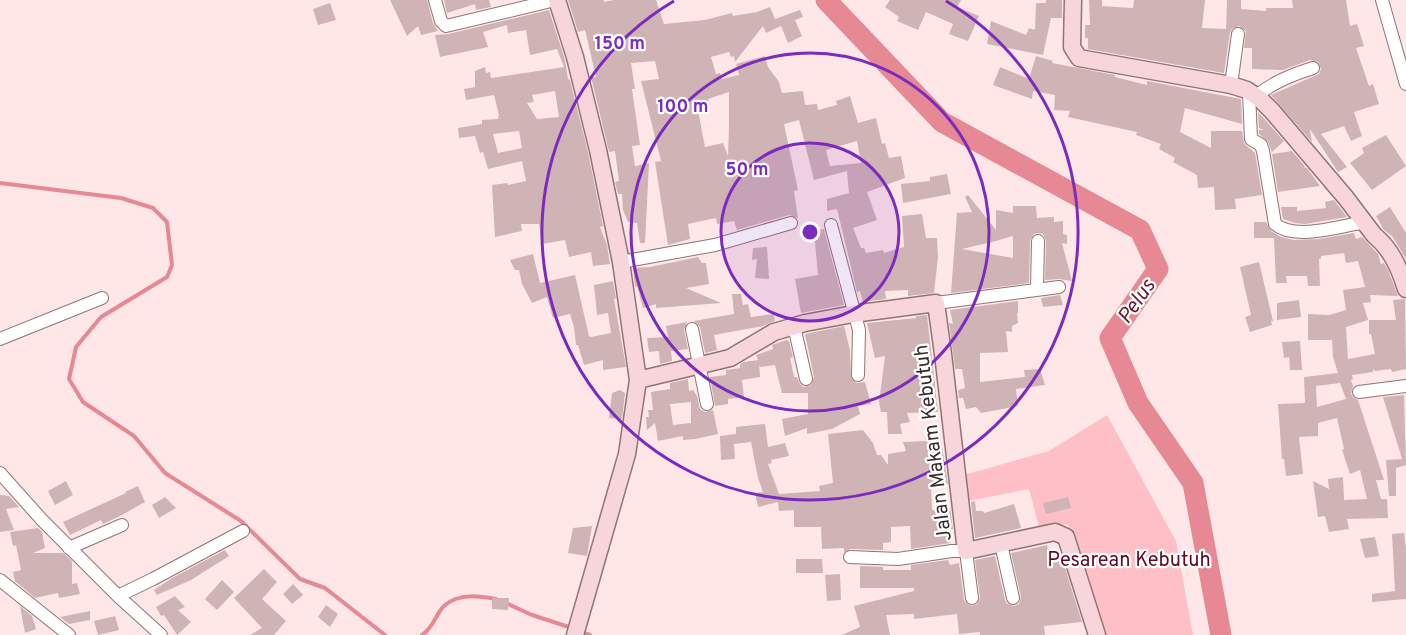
<svg xmlns="http://www.w3.org/2000/svg" width="1406" height="635" font-family="Overpass,sans-serif">
<style>
.green{fill:#fec0c6}
.lines{fill:none;stroke-linecap:round;stroke-linejoin:round}
.stream{stroke:#e78994;stroke-width:4}
.river{stroke:#e78994;stroke-width:21}
.building{fill:#d0b3b5;fill-rule:evenodd}
.street-casing{stroke:#8f7476;stroke-width:14}
.secondary-casing{stroke:#8f7476;stroke-width:19}
.street{stroke:#fff;stroke-width:12}
.secondary{stroke:#f7d5da;stroke-width:16}
.ring{fill:none;stroke:#7b2cbf;stroke-width:3}
.labels{text-anchor:middle;stroke-width:4.5;stroke-linejoin:round;paint-order:stroke}
.street-label{font-size:20px;fill:#372b2c;stroke:#fff}
.park-label{font-size:20px;fill:#5f0a21;stroke:#fff}
.water-label{font-size:21px;font-style:italic;fill:#6a1629;stroke:#fff}
.centre{fill:#7b2cbf;stroke:#fff;stroke-width:3}
.ring-label{font-size:18px;text-anchor:middle;font-weight:bold;fill:#7b2cbf;stroke:#fff;stroke-width:4.5;stroke-linejoin:round;paint-order:stroke}
</style>
<rect width="100%" height="100%" fill="#ffe7e8"/>
<path class="green" d="M1107,415L1176,541L1193,635H1100L1068,524L1040,531L1029,489L963,502L960,476L1049,451Z"/>
<g class="lines">
<path class="stream" d="M0,183L121,198L153,208L167,222L172,265L167,277L101,317L76,347L69,379L83,402L134,436L165,473L241,521L300,579L325,588L385,635
M506,603L532,615L572,628
M581,632L590,635
M422,635C435,626 435,614 445,605C460,593 479,596 496,599"/>
<path class="river" d="M826,0L942,122L1140,230L1158,269L1110,338L1138,403L1193,483L1221,635"/>
</g>
<path class="building" d="M390,0H427L433,23L438,31L421,35L418,26L407,36Z
M444,0H489L491,7L476,10L475,4L447,13Z
M568,0H604V2L614,0H656L664,24L705,20L732,13L733,16L757,12L770,7L775,19L800,10L803,17L795,20L802,36L788,43L781,26L766,33L763,26L735,62L734,56L731,57L729,52L711,57L716,74L720,73L722,79L739,75L736,64L765,56L768,67L779,82L782,93L803,91L805,105L817,104L818,110L837,105L836,101L850,96L858,123L876,118L882,144L885,143L889,158L901,156L905,178L867,192L877,220L853,228L861,248H864L866,253L883,250L884,253L904,247L902,216L922,214L926,238H937L938,257L934,293L908,296V290L885,291L886,299L863,302L860,291L857,292L837,209L827,211V199L849,193L847,171L814,180L799,120L784,124L798,190L794,191L798,218L789,215L737,230L734,221L717,224L716,218L688,224L690,239L668,245L655,162L661,161L641,81L659,79L655,61L631,63L635,89H632L640,145L632,146L635,166L649,163L645,243H640L637,223L628,222L623,210L622,194H618L615,182L619,181L615,151L609,152L591,77H596L585,30L578,32ZM729,92V126L728,156L723,143L705,147L697,105L709,101L708,99ZM857,141L861,163L830,166L826,150Z
M890,0H961L957,7L979,16L968,41L949,34L953,24L926,12L918,30L897,21L899,17L885,7Z
M1046,0H1062V18H1051L1043,55L987,44L991,21L1026,35L1029,28L1035,30L1036,3H1046Z
M1089,0H1102V6L1133,8L1134,0H1205L1202,28L1226,29L1227,0H1241V9L1266,11V8H1293L1292,0H1346L1350,26L1357,24L1364,46L1356,48L1369,86L1373,84L1379,104L1354,112L1362,136L1351,141L1344,126L1321,134L1347,167L1338,172L1310,129L1312,142L1271,95L1319,74L1321,69L1318,62L1310,60L1283,70L1252,69V48H1244L1246,31L1239,26L1232,29L1230,32L1224,73L1088,49V38H1085V25H1090Z
M330,3L336,20L318,25L313,9Z
M549,10L565,60L568,79L570,80L588,152L603,226L600,227L607,245L610,264L593,266L591,252L569,257L565,240L542,244L539,224H521L522,231L495,237L492,185L507,183L508,185L526,181L522,161L488,169L483,152L480,153L475,136L459,138L458,128L482,124V120L498,119L499,115L494,95L466,100L464,89L475,87V71L485,67L486,73L490,72L491,78L564,67L557,49L530,55L526,30L508,33L507,25L483,32L488,47L440,57L435,35L448,34ZM555,91L559,117L537,119L527,103L534,102L532,95ZM519,131L522,148L498,153L493,134Z
M1036,56L1053,61L1052,63L1115,75V77L1147,85V81L1241,99L1242,124L1185,108L1180,132L1211,148V131H1242L1244,143L1255,153L1262,195L1235,199L1236,209L1215,210L1214,187L1198,188L1197,175L1173,162L1175,158L1159,149L1161,144L1136,135L1137,132L1068,117L1070,111L1054,110L1055,95L1033,91L1032,99L993,85L1000,67L1029,79Z
M1258,112L1284,141L1272,152L1268,142L1259,134V130H1264L1259,128Z
M1386,135L1406,166L1372,190L1350,163L1364,153L1362,148Z
M1292,151L1304,165L1305,168H1307L1320,186L1278,192L1272,154Z
M947,174L951,194L903,203L901,184L930,181V177Z
M968,195L996,230V210L1013,213V206H1036L1037,218L1054,217V222L1063,221V234L1067,235V244L1062,243L1072,281L1059,279L1045,280L1046,241L1043,234L1038,233L1034,234L1030,240L1029,283L951,293L957,213L972,212L965,197ZM1013,236V258L962,249L996,241Z
M1334,200L1347,217L1305,224L1295,223L1283,219L1281,207H1297V211L1326,208L1325,202Z
M1390,207L1406,233V259L1392,236L1384,230L1376,216Z
M1254,222H1266L1271,231L1281,237L1293,240L1319,239L1354,233L1356,239L1362,237L1378,254L1381,264L1384,263L1388,270L1398,296L1370,295L1371,302L1363,303L1368,320L1346,327L1348,359L1375,354L1371,334H1369V320H1396L1393,300L1405,299L1406,369L1392,372L1391,369L1375,371L1373,369V372L1352,375L1353,379L1351,380L1353,386L1351,394L1353,397L1358,400L1384,480H1376L1381,499H1387L1388,518L1347,519L1349,529L1329,532L1325,516L1318,517L1313,481L1329,489L1328,479L1343,477L1344,500L1367,499L1360,470L1350,474L1342,450L1344,449L1337,418L1318,423V436L1299,437L1303,474L1286,476L1284,459H1282L1278,404L1305,403L1304,377L1338,373L1333,357L1332,340H1308V314L1329,315L1346,310L1343,290L1365,287L1358,261L1346,263L1344,253L1321,256V259H1319L1320,286H1308L1307,276H1286L1287,283H1276L1274,238H1254ZM1340,383L1346,399L1317,407L1316,386Z
M824,229L844,305L801,313L795,279L818,275L815,242H809L810,231Z
M767,247L769,279L755,278L757,259L752,260L753,248Z
M533,254L540,283L575,275L589,336L591,337L611,333L608,313L597,315L594,285L613,281L616,298L614,299L626,367L603,370V360L584,365L578,345H576L574,327L570,314L553,318L547,297L532,303L522,284L519,270H515L510,260Z
M698,257L702,263H706L709,284L686,288L721,303L656,308V304L643,308L637,286L635,287L633,268L650,267Z
M1259,262L1273,321H1271L1272,325L1250,332L1245,317L1251,315L1240,267Z
M732,294H741L743,305L748,304L751,317L774,314L775,321L763,326L714,335L717,350L705,353L700,327L694,321L734,314Z
M1060,295L1063,305L1043,307L1041,298Z
M1299,300L1301,317L1277,320V303Z
M1018,301V313H1017L1018,323L1012,326V332L1006,331L1008,352L980,353V382L1025,377L1024,370L1040,369L1045,385L1016,389L1018,406L981,413L976,407L966,409L963,398H959L958,390L965,388L962,369H955L949,323L953,324L950,310Z
M927,315L938,412L907,413L910,422L900,424L902,434H888L887,412H881L879,402L885,356L875,358L867,323L916,318V316Z
M687,322L684,330L688,349L671,351L672,361L660,364L659,351L649,352L647,338L668,337L666,326Z
M844,326L850,350L851,378L857,383L865,382L871,404L858,406L860,414L832,429L807,434V428L785,436L782,419L808,414V393H782L775,365L759,367V363L760,377L742,380L744,397L728,399V404L715,406L710,377L726,375V370L740,368V364L744,362L758,360L756,355L773,349L772,345L786,340L789,341L793,357L790,358L794,377H797L800,384L803,387L811,385L814,377L805,334Z
M1300,341L1302,370H1290L1289,357L1284,358L1282,342Z
M688,379L689,391L693,390L697,396L700,409L705,412L713,410L718,434L695,439L683,440V436L658,441L655,423L647,430L646,417H649L648,410H653L651,392L670,389V383ZM691,402V423L673,425L670,404Z
M620,390L625,393L622,419L609,418L612,393Z
M1404,395L1406,465L1396,468V496H1389L1386,460L1402,459L1383,397Z
M765,424L768,447L785,443L789,456L771,460L772,463L768,464L779,494L820,491L819,486L833,483L828,434L863,430L873,443L877,455H881L888,465V454L906,451L903,442L926,441L925,436L940,434L948,484L931,486L932,510L950,508L953,529H948L950,543L911,549L910,526L891,527V542L883,543V550L850,549L844,552V548L822,549L821,527H794V510L779,511L778,502L758,507L755,493L763,492L758,478L751,442L734,444L735,459L721,460L720,436L736,434V427Z
M66,481L73,495L55,505L48,491Z
M138,486L145,502L120,516L103,524L101,520L70,535L63,522L126,493L125,492Z
M0,495L9,496L19,507L6,509L14,530L0,532Z
M165,497L176,508L159,518L152,505Z
M1068,497L1071,508L1046,514L1043,503Z
M975,501L976,511H983L984,513L1014,504L1021,528L975,538L971,502Z
M592,526L587,556L568,553L573,528Z
M38,528L42,532L45,548L33,553H63L66,555L72,561V584L77,583L80,594L59,598L58,593L35,598L15,581L13,572L21,570L16,545L13,546L10,532Z
M1404,533L1406,548V599L1372,602V594L1395,591L1392,534Z
M1375,537L1379,556L1365,558L1360,539Z
M1047,545L1049,558L1061,555L1082,622L1044,626L1045,635H980V632L959,634L957,614L914,619V614L886,615L890,635H842L860,627L854,606L914,591V588H860V566L883,567V570H911V565L948,560L950,565L959,563L964,600L966,603L972,606L977,604L980,598L975,560L995,556L1005,600L1007,604L1014,606L1019,604L1021,597L1011,553Z
M225,550L229,556L191,580L157,595L154,590L172,578Z
M796,559H822L823,573H796Z
M264,569L277,582L262,599L286,621L274,635H250L262,628L234,598Z
M840,574L841,600L827,601L825,575Z
M222,580L234,592L217,610L205,599Z
M293,584L303,595L292,604L283,594Z
M175,596L185,607L178,610L191,622L177,635L164,615L161,616L156,607Z
M492,598H509L508,610L492,609Z
M326,605L338,614L330,627L318,617Z
M20,606L32,616L36,629L25,633Z
M90,611V620L69,624L60,617Z
M115,616L119,630L98,635L94,621Z"/>
<g class="lines">
<defs>
<path id="street" d="M435,0L441,21L446,26L555,0
M1382,0L1406,84
M1231,85L1238,34
M1249,92L1251,139L1261,145L1263,151L1275,224C1294,241 1341,226 1365,222
M1256,96C1274,82 1291,75 1313,68
M831,225L859,330L858,375
M621,262L715,245L791,223
M1037,289L1038,241
M936,303L1059,287
M794,326L806,379
M692,329L707,404
M0,339L102,298
M1359,392L1406,386
M0,473L42,520L118,596L153,579L243,531
M1001,544L1013,598
M69,548L122,525
M850,557L898,559L952,551H966L972,598
M0,580L69,635
M118,596L161,635"/>
<path id="secondary" d="M557,0L575,57L598,150L621,262L638,380L627,454L575,635
M1073,0L1072,47L1079,58L1231,85L1247,90L1260,99L1272,111L1346,198L1374,235C1391,249 1399,267 1406,289
M638,380L730,358L774,332L805,323L853,314L936,303L943,354L966,551L1055,532L1066,537L1097,635"/>
</defs>
<use href="#street" class="street-casing"/>
<use href="#secondary" class="secondary-casing"/>
<use href="#street" class="street"/>
<use href="#secondary" class="secondary"/>
</g>
<circle cx="810" cy="232" r="89" fill="#7b2cbf" fill-opacity=".12"/>
<g class="ring">
<circle cx="810" cy="232" r="89"/>
<circle cx="810" cy="232" r="179"/>
<path d="M946 1A268 268 0 1 1 674 1"/>
</g>
<g class="labels">
<g class="street-label">
<text transform="translate(932 443) rotate(-97)" y="7">Jalan Makam Kebutuh</text>
</g>
<g class="park-label">
<text x="1129" y="566">Pesarean Kebutuh</text>
</g>
<g class="water-label">
<text transform="translate(1136 301) rotate(-55)" y="7">Pelus</text>
</g>
</g>
<circle cx="810" cy="232" r="9" class="centre"/>
<g class="ring-label">
<text x="620" y="49">150 m</text>
<text x="683" y="112">100 m</text>
<text x="747" y="175">50 m</text>
</g>
</svg>
